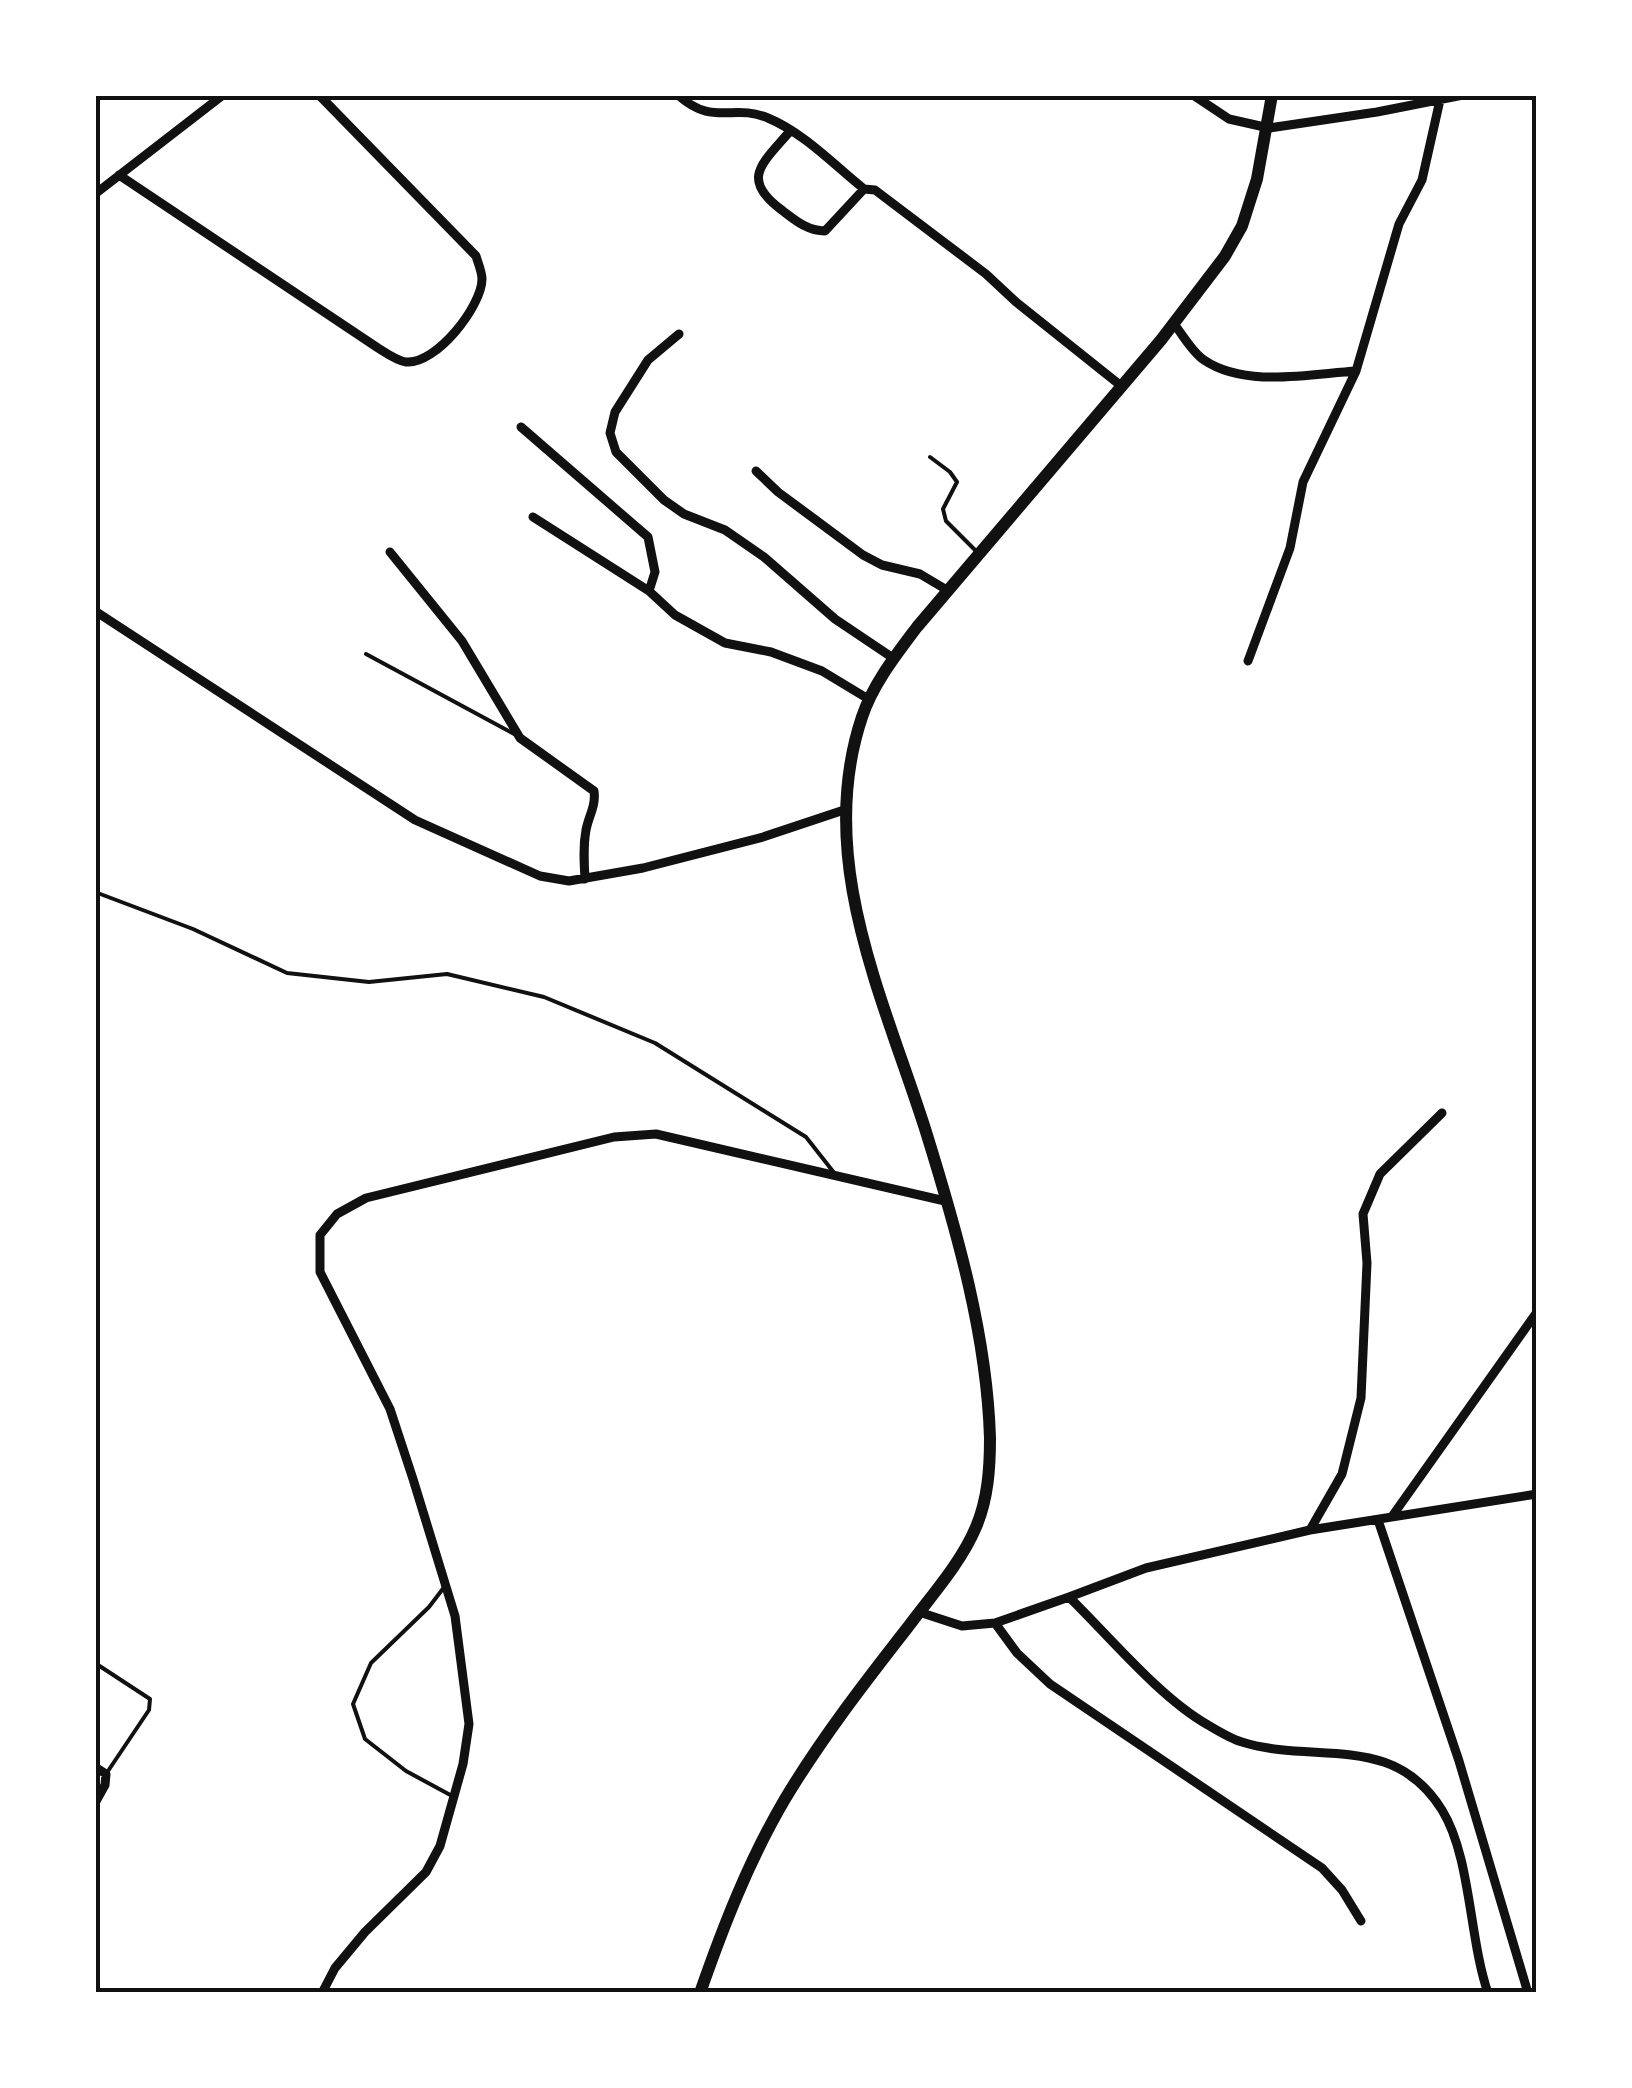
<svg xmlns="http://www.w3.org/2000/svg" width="1632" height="2088" font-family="Helvetica,sans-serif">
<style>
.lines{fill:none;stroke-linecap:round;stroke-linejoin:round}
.service{stroke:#111;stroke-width:4}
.minor{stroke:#111;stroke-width:9}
.primary{stroke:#111;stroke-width:12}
.neatline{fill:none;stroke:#111;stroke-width:4}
</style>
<rect width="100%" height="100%" fill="#fff"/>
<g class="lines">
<path class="service" d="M930,457L950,472L957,482L943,509L946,521L976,551
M366,654L516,735
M95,892L193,929L287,973L369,982L447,974L544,997L655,1043L806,1137L835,1174
M445,1586L429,1607L371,1663L353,1704L365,1739L406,1771L454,1797
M95,1663L150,1699L149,1710L108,1771"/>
<path class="minor" d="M678,95C713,127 733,103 768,118C804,133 834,165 864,189
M1193,95L1229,119L1269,128L1377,112L1463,95
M791,130C762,164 739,179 783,211C796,221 808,231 825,231L864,189L875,190L986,274L1016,302L1120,385
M119,175L378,348C386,353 397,361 406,362C436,365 482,306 482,279C482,272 478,263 476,256L319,95
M95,194L223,95
M1174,324C1183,335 1192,352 1204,360C1245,388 1310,374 1356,371
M679,334L648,360L615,412L610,433L616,452L664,500L684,514L725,530L764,557L835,619L893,658
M521,427L648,537L655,572L649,591L675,615L725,643L771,652L822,671L870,700
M756,471L778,492L863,555L882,565L920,574L947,590
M533,517L649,591
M390,552L462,641L520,738L594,791C596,806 589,815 586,830C583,846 584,862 585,879
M95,611L415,820L540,876L569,881L643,868L763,837L847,809
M1248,661L1290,548L1303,482L1356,371L1399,224L1422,180L1440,100
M1393,1515L1537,1312
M1378,1520L1459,1761L1528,1993
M1310,1530L1342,1474L1361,1398L1367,1263L1363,1214L1380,1174L1442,1113
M1069,1597L1146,1568L1310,1530L1537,1494
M919,1612L962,1626L995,1623L1069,1597C1109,1636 1160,1698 1208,1725C1218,1731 1231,1739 1242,1742C1315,1765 1393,1731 1442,1810C1471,1857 1469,1938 1488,1993
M995,1623L1017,1653L1050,1684L1322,1868L1342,1890L1361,1921
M95,1767L106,1774L105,1785L95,1803
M322,1993L335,1968L365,1932L426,1872L440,1846L463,1764L469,1724L455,1616L413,1479L390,1409L320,1272V1235L337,1214L366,1198L614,1137L656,1134L945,1201"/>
<path class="primary" d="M700,1993C723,1927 749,1860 785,1799C821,1739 865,1682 908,1627C931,1596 961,1563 976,1527C988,1499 990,1468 990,1438C987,1336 957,1232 927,1135C885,1001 814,860 862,717C873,684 896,655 917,627L1161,340L1225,256L1242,226L1257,179L1272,95"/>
</g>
<rect width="1632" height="2088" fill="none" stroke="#ffffff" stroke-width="195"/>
<rect x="98" y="98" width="1436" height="1892" class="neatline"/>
</svg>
